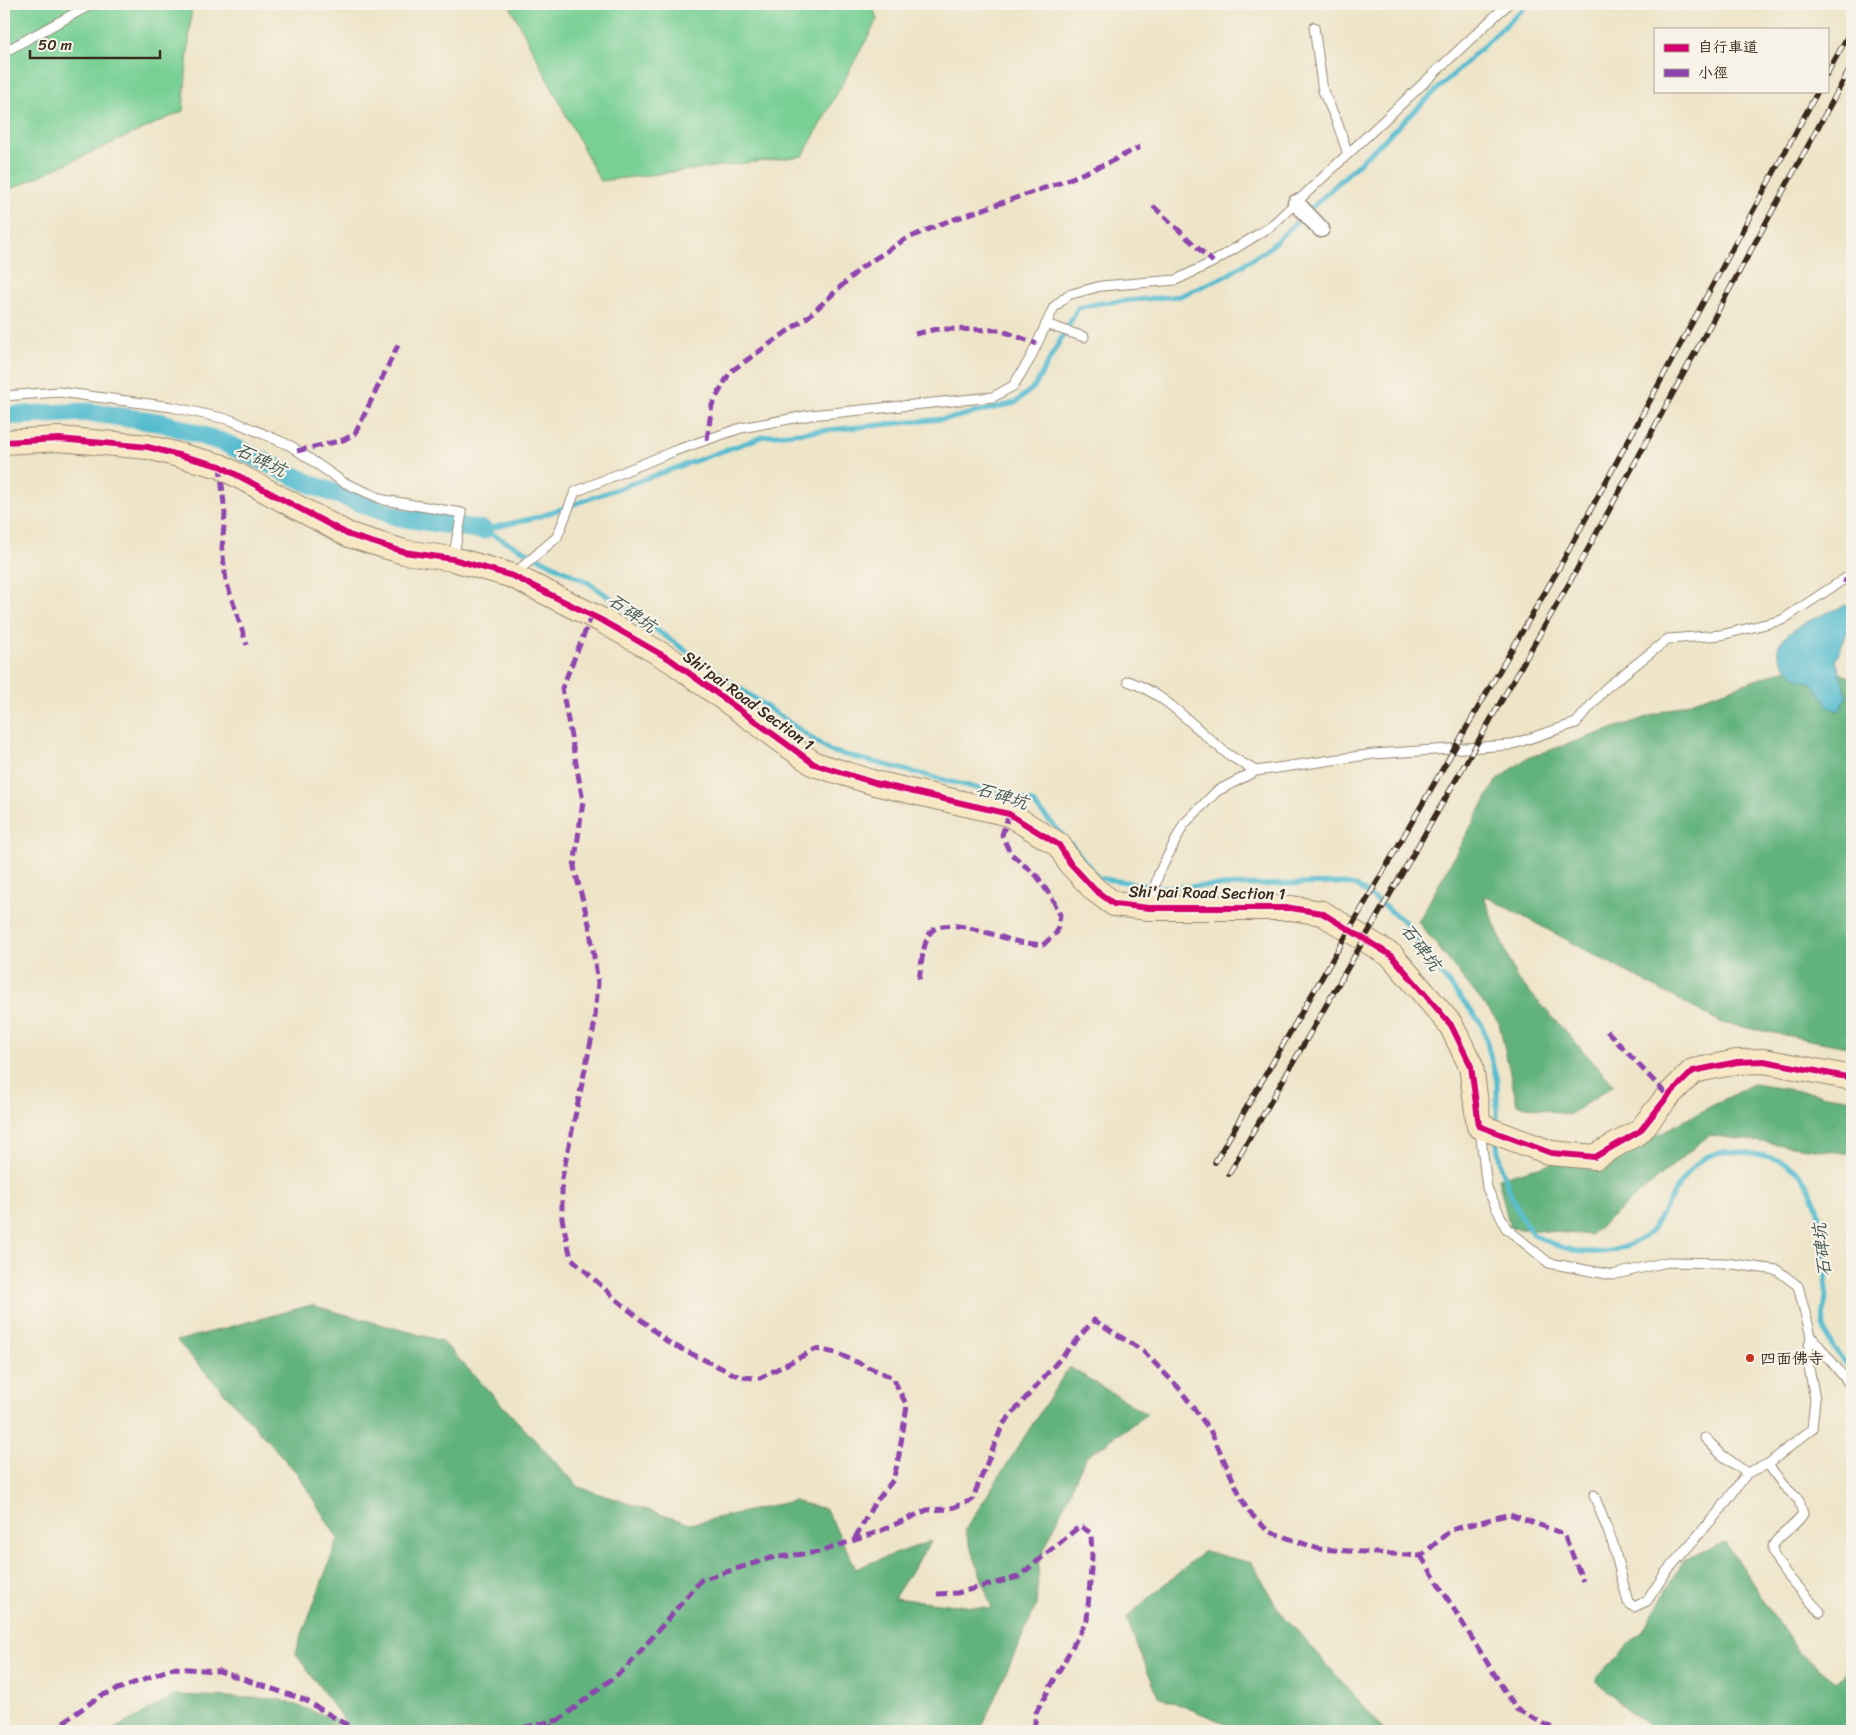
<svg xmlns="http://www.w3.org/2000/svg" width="1856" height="1735" font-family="Sriracha,'LXGW WenKai TC',sans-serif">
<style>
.green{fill:#79d095;stroke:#5a7d5a}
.forest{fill:#62b27e;stroke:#4e6e4e}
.water{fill:#52bbcf;stroke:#467276}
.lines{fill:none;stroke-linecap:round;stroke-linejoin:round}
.stream{stroke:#52bbcf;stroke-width:5}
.canal{stroke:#52bbcf;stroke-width:19}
.lane-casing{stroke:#948773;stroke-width:11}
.street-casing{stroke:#948773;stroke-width:19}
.secondary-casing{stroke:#948773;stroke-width:26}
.lane{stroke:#fff;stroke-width:9}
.street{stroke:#fff;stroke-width:16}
.secondary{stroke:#f7e8c3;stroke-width:24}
.rail-casing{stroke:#3b2a1e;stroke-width:5.5}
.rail{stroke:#f7f3e8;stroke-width:4;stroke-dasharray:11;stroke-linecap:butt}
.quiet{stroke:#8e44ad;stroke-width:5;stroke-dasharray:10 5;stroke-linecap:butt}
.cycleway-casing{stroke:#f7f3e8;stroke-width:9}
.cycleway{stroke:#d6006c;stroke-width:6}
.poi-dot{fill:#c8321e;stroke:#f7f3e8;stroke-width:2}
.labels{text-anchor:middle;stroke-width:4.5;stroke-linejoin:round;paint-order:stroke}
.street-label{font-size:16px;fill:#3b2a1e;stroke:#f7f3e8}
.poi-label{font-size:16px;fill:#3b2a1e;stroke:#f7f3e8;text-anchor:start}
.water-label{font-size:18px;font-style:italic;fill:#425653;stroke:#f7f3e8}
</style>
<rect width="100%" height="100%" fill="#f7f3e8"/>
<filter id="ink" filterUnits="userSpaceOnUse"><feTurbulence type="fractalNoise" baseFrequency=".02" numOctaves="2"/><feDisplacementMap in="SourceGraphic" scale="10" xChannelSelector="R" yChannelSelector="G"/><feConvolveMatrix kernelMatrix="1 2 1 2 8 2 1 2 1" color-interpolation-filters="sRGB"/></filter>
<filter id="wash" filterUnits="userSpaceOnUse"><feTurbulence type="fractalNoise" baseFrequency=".0096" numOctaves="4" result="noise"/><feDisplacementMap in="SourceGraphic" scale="20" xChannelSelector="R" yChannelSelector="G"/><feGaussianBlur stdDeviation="1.12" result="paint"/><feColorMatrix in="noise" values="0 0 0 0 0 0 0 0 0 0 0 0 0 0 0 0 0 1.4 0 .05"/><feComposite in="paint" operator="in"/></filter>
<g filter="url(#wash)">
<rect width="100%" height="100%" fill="#eee4c8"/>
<path class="green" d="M4,4H192L183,111L4,192Z
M509,4H872L877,20L803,156L600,181Z"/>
<path class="forest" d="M1811,661L1852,678V1048L1722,1023L1483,895L1516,977L1614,1085L1569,1115L1517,1104L1499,1023L1418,922L1496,781L1527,758Z
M1753,1084L1852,1099V1154L1709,1135L1590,1235L1510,1228L1498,1178L1659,1134Z
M311,1305L442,1341L579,1487L690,1524L793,1501L826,1509L856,1568L931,1541L894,1598L992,1609L965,1530L1069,1367L1147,1414L1085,1458L1039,1561L1036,1606L980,1731H769L687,1726L680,1731H111L176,1695L279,1699L346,1723L295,1653L338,1539L297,1473L177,1341Z
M1725,1542L1798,1652L1836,1682L1852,1664V1731H1652L1595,1680L1643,1630L1684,1560Z
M1204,1551L1252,1563L1278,1609L1385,1731H1244L1158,1696L1126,1618Z
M1424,1728L1504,1730L1506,1731H1416Z"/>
<path class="water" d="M1846,605L1852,608V621L1836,660L1847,697L1839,711C1822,707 1823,694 1813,684C1809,681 1802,680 1798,678C1792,675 1783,664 1780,658C1765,634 1830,612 1846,605Z"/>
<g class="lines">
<path class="stream" d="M483,530L589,583L830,751L1032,802L1064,836
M483,530L538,517L765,436L952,418L1015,403L1035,386L1078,308L1101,303L1180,296L1226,276L1269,248L1528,4
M1071,844L1098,878L1159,887L1340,883L1357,886L1404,921L1436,968L1482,1024L1497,1081V1125
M1497,1141C1497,1162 1517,1215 1531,1232C1535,1237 1545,1240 1551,1243C1583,1257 1617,1256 1647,1235C1652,1232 1655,1225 1658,1220C1671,1200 1684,1169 1706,1157C1727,1146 1771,1154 1790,1166C1824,1189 1827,1256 1826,1293C1826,1304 1822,1316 1824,1327C1826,1341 1844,1361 1852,1371"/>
<path class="canal" d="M4,416L88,412L163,423L225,443L315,486L399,517L483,530"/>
</g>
</g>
<g filter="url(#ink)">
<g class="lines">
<defs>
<path id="lane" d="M1314,27L1323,91L1337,122L1348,154
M4,52L92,4
M1046,324L1084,337
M4,396L59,392L172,407L231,420L291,446L343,482L384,500L462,513L453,558
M513,575L557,537L575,492L674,451L741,428L811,415L993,397L1013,386L1030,359L1054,307L1068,295L1101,286L1176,280L1213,262L1270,227L1508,4
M1128,681C1168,695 1193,727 1225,752C1234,759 1246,765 1256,771
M1149,908L1159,873L1184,824L1217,791L1256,771L1374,754L1510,745L1576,723L1606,688L1668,639L1721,635L1782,620L1852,574
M1480,1129L1487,1188L1506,1228L1549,1263L1612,1275L1667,1262L1725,1263L1777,1270L1798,1286L1811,1336L1852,1387
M1705,1438L1722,1455L1747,1473
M1768,1464L1783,1485L1799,1500L1803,1514C1795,1527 1781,1533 1774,1544C1765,1557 1810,1600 1820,1612
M1594,1495L1613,1544L1628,1602L1634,1607L1647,1601L1666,1572L1721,1509L1747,1473L1768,1464L1812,1429L1815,1399L1807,1357L1811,1336"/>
<path id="street" d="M1296,203L1321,229"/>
<path id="secondary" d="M4,442L59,439L148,447L220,466L349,535L404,552L453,559L513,576L603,621L671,660L814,764L875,783L1009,814L1059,845L1070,863L1095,890L1114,904L1149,908H1291L1322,913L1392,956L1451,1025L1471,1066L1479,1126L1551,1153L1595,1157L1640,1131L1668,1096L1693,1071L1737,1062L1764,1061L1852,1078"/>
</defs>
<use href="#lane" class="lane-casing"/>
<use href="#street" class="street-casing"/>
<use href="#secondary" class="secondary-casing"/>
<use href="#lane" class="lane"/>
<use href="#street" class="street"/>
<use href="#secondary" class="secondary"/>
<defs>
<path id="rail" d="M1827,74L1852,28
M1215,1162L1559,568L1818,91
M1229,1174L1571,580L1852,65"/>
</defs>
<use href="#rail" class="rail-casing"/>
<use href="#rail" class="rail"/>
<path class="quiet" d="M1153,206L1213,262
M915,334L937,329L1000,330L1037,344
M707,440L712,405L730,372L809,316L862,267L904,240L943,223L1062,182L1108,163L1140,147
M297,451L343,440L355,434L400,341
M220,466L225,514L222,548L226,581L247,645
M1843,580L1852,583
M592,615L562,688L583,801L574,867L589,924L598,983L594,1027L562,1178V1219L571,1258L617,1300L669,1343L740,1377L760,1378L816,1349L836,1353L893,1378L907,1406L898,1461L893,1480L872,1507L854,1540
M919,979C922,964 922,946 930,933C944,913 1002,939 1019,942C1027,943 1035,944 1043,945L1057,932L1060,915L1053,900L1037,876L1010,853L1002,835L1009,814
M1607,1031L1668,1096
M1421,1556L1516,1709L1558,1731
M937,1594L957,1593L1018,1577L1080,1526L1091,1533L1092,1556L1087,1620L1036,1713L1034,1731
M51,1731L100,1696L173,1668L219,1671L305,1700L357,1731
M509,1731L558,1720
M545,1731L627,1667L701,1580L771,1558L819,1552L878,1532L927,1510L949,1509L972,1500L1003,1424L1094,1320L1143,1351L1178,1387L1210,1430L1247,1510L1268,1531L1319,1549L1421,1556L1451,1530L1510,1514L1564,1534L1583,1581"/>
<defs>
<path id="cycleway" d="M4,442L59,439L148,447L220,466L349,535L404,552L453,559L513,576L603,621L671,660L814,764L875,783L1009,814L1059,845L1070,863L1095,890L1114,904L1149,908H1291L1322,913L1392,956L1451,1025L1471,1066L1479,1126L1551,1153L1595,1157L1640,1131L1668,1096L1693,1071L1737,1062L1764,1061L1852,1078"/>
</defs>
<use href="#cycleway" class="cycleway-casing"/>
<use href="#cycleway" class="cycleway"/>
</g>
</g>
<circle class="poi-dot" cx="1750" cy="1358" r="5"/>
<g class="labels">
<g class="street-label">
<text transform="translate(749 700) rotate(36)" y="6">Shi'pai Road Section 1</text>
<text transform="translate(1207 892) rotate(1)" y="6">Shi'pai Road Section 1</text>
</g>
<g class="poi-label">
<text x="1760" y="1364">四面佛寺</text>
</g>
<g class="water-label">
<text transform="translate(261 460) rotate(26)" y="6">石碑坑</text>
<text transform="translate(632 613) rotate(35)" y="6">石碑坑</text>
<text transform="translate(1002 796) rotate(17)" y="6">石碑坑</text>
<text transform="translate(1421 947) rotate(53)" y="6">石碑坑</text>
<text transform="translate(1822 1250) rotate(-96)" y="6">石碑坑</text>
</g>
</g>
<rect width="1856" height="1735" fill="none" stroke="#f7f3e8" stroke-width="20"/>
<rect x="1654" y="28" width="175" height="65" fill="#f7f3e8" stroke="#aca397"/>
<rect x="1664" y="44" width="25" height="8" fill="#d6006c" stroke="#aca397"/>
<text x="1698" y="52" font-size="15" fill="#3b2a1e">自行車道</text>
<rect x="1664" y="69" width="25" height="8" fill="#8e44ad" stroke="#aca397"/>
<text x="1698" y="78" font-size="15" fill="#3b2a1e">小徑</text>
<path d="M30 50v8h130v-8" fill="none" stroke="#3b2a1e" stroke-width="2.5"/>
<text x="38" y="50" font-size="15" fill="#3b2a1e" stroke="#f7f3e8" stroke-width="4" paint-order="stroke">50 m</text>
</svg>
